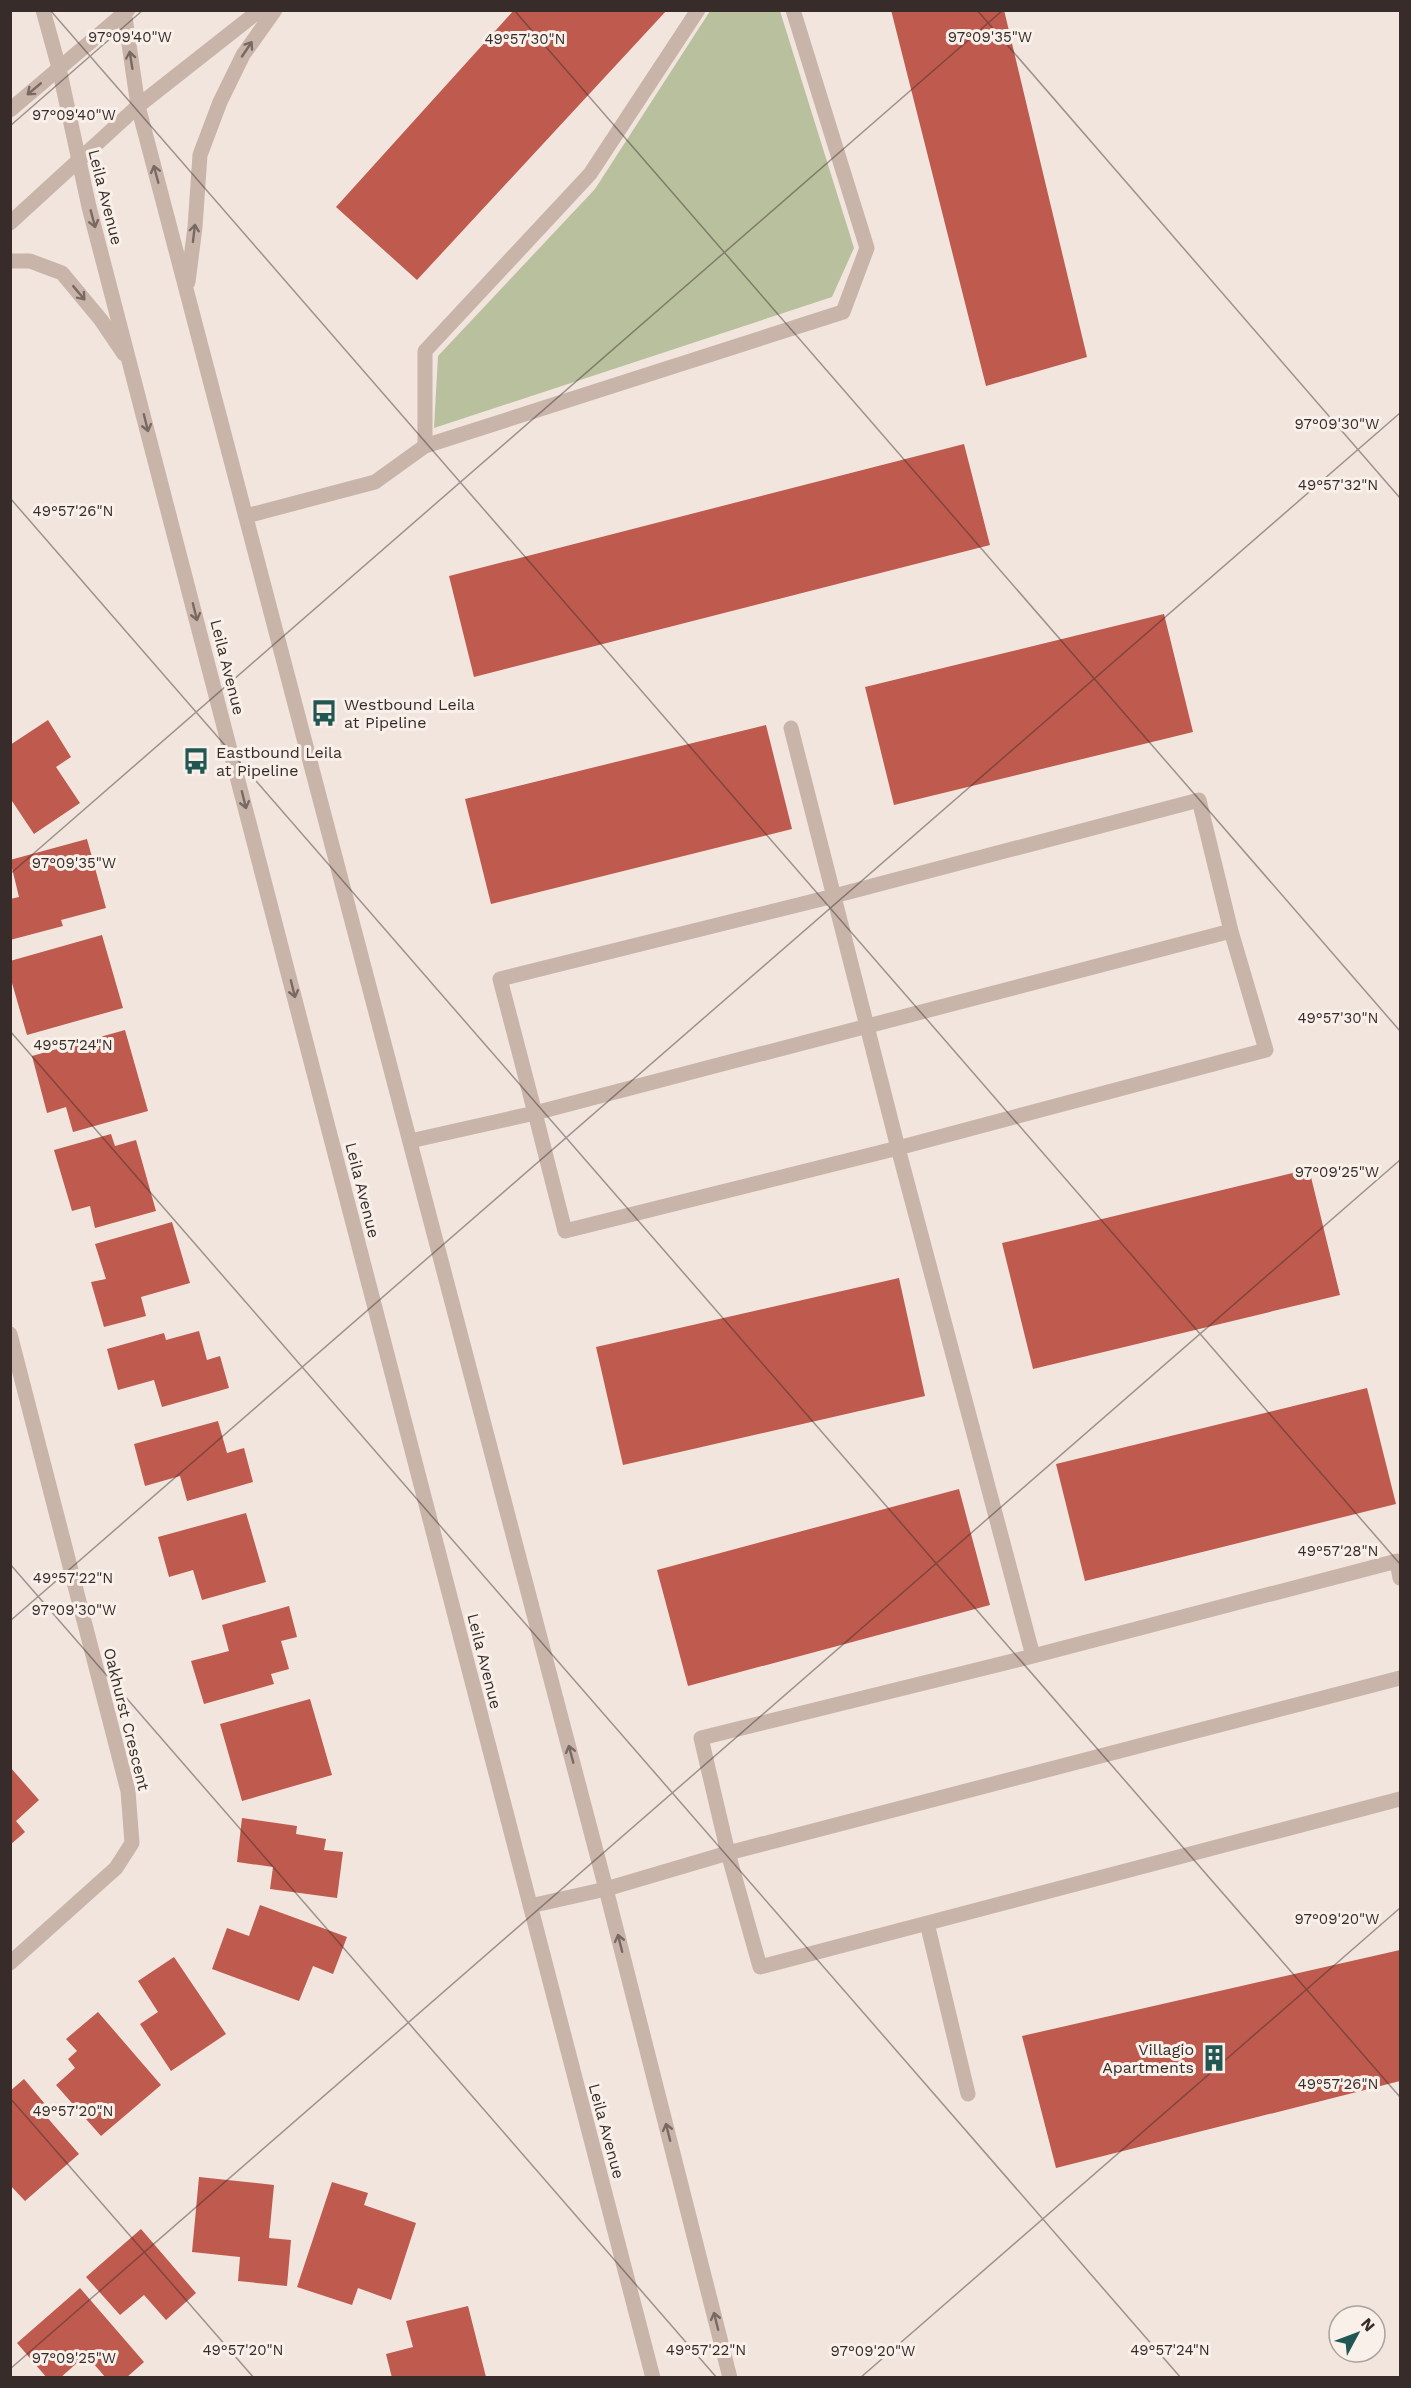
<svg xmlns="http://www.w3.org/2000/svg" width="1411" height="2388" font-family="'Work Sans',sans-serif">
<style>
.green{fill:#b9c09e}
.building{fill:#bf5a4e}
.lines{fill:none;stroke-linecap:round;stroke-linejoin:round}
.minor{stroke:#c9b4aa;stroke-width:15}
.oneway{stroke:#796963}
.ticks{fill:none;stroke:#372c29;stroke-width:1.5;stroke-opacity:0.45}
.labels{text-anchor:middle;stroke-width:6;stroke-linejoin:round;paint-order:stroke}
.street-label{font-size:16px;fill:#372c29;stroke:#f9f0ea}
.poi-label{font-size:16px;fill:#372c29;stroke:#f9f0ea;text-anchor:start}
.ticks-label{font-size:15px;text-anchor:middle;fill:#372c29;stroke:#f9f0ea;stroke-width:6;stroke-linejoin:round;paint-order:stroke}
</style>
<rect width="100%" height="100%" fill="#f1e5de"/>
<path class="green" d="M710,11H780L854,248L832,297L434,428L438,356L595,189Z"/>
<path class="building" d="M514,10H667L417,280L336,207Z
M891,10H1004L1087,357L986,386Z
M964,444L990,545L474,677L449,576Z
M1164,614L1193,732L894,805L865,687Z
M48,720L71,757L56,767L80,803L34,834L10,798V745Z
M766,725L792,829L491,904L465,799Z
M87,839L106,908L61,920L63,926L10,940V899L19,897L10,860Z
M102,935L123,1008L27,1035L10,976V961Z
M125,1030L148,1111L73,1132L66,1107L47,1113L32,1056Z
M111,1134L115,1146L136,1140L156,1211L95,1228L90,1206L72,1211L54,1150Z
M1309,1169L1340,1295L1033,1369L1002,1243Z
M172,1222L190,1283L141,1297L146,1316L104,1327L91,1282L106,1279L95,1244Z
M899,1278L925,1396L623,1465L596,1347Z
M199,1331L207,1360L220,1356L229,1388L162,1407L154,1380L118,1390L107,1349L164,1333L166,1340Z
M1367,1388L1396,1504L1085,1581L1056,1464Z
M218,1421L227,1453L244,1448L253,1482L187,1501L180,1476L145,1486L134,1444Z
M959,1489L990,1605L688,1686L657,1570Z
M246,1513L266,1582L202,1600L193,1570L169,1577L158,1537Z
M289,1606L297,1637L281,1641L289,1669L271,1674L274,1684L204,1704L191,1661L229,1651L222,1625Z
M310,1699L332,1775L242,1801L220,1724Z
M10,1767L39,1800L16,1821L25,1832L10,1845Z
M242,1818L297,1826L296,1834L326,1839L324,1850L343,1852L337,1898L270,1889L273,1867L237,1862Z
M260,1905L347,1937L333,1974L313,1966L299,2001L212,1969L227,1928L249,1936Z
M1400,1950V2081L1056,2168L1022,2036Z
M174,1957L226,2034L171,2071L140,2024L158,2012L138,1981Z
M98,2012L161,2085L101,2136L56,2085L75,2068L68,2059L77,2051L66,2039Z
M24,2079L50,2110L45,2115L79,2154L25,2201L10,2185V2091Z
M199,2177L274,2185L269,2238L291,2240L287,2286L238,2281L240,2257L192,2252Z
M332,2182L368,2193L364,2205L416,2223L391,2300L358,2288L352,2305L297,2287Z
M141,2229L196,2293L166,2320L144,2295L120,2315L86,2277Z
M80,2288L144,2362L126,2378H106L86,2355L60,2378H47L17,2343Z
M468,2306L486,2377L392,2378L386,2354L413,2347L406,2321Z"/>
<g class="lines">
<path class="minor" d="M43,10L59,68L89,207L653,2378
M124,10L138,106L606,1889L730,2378
M10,110L128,10
M10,223L138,106L260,10
M10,261H30L62,273L101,320L124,354
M188,282L195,227L200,155L220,102L243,55L275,10
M425,446V351L590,174L698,10
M246,516L375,482L425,446L843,312L867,248L793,10
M791,728L898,1148L1033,1656
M410,1141L535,1113L500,979L834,896L1199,800L1231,931L1266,1050L898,1148L565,1231L535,1113L1231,931
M10,1334L128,1791L132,1843L116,1868L10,1963
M1400,1678L728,1853L760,1967L1400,1799
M530,1906L606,1889L728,1853L701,1738L1033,1656L1397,1561L1400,1578
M927,1923L968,2094"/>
</g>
<defs><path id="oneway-shaft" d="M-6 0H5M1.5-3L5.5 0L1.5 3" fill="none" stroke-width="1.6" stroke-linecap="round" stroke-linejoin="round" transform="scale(1.5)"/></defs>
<g class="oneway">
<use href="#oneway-shaft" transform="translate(247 49) rotate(-56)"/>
<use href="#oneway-shaft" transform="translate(131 60) rotate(-99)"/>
<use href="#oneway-shaft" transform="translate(34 89) rotate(140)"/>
<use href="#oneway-shaft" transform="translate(156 174) rotate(-105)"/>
<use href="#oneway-shaft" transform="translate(93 219) rotate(75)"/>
<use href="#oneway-shaft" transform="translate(194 233) rotate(-83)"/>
<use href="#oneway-shaft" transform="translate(79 293) rotate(50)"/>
<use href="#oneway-shaft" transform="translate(146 423) rotate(76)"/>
<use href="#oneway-shaft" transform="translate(195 612) rotate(76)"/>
<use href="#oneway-shaft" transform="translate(244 800) rotate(76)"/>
<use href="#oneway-shaft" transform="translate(293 989) rotate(76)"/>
<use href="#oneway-shaft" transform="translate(571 1754) rotate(-105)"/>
<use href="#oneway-shaft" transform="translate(620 1943) rotate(-104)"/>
<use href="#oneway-shaft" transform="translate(668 2132) rotate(-104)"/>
<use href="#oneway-shaft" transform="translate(716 2321) rotate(-104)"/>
</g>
<path class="ticks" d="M50,10L1400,1564M514,10L1400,1031M977,10L1400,498M10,126L143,10M10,498L1400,2097M10,874L1003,10M10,1031L1181,2378M10,1564L717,2378M10,1621L1400,413M10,2098L254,2378M10,2369L1400,1160M860,2378L1400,1908"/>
<defs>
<symbol id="bus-bare" viewBox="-9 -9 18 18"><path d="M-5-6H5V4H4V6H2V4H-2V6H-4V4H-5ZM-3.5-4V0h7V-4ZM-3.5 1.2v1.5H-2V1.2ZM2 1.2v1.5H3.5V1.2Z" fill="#215652" stroke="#f9f0ea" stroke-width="2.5" paint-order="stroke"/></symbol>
<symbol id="building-bare" viewBox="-9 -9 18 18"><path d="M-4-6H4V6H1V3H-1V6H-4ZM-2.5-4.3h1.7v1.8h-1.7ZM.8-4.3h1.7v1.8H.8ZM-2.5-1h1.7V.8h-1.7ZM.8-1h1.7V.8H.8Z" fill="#215652" stroke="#f9f0ea" stroke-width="2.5" paint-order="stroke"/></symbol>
</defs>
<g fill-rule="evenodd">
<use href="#bus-bare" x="305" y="694" width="38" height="38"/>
<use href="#bus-bare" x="177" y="742" width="38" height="38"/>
<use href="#building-bare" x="1195" y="2039" width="38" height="38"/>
</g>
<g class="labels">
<g class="street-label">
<text transform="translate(106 197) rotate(76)" y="6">Leila Avenue</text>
<text transform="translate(228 667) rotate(76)" y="6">Leila Avenue</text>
<text transform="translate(363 1190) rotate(76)" y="6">Leila Avenue</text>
<text transform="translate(485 1661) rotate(76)" y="6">Leila Avenue</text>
<text transform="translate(127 1719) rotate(76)" y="6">Oakhurst Crescent</text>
<text transform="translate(607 2131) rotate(75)" y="6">Leila Avenue</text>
</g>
<g class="poi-label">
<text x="344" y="710">Westbound Leila<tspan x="344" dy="18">at Pipeline</tspan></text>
<text x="216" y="758">Eastbound Leila<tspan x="216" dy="18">at Pipeline</tspan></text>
<text x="1194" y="2055" text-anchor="end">Villagio<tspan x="1194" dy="18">Apartments</tspan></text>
</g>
</g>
<g class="ticks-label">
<text x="130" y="42">97°09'40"W</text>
<text x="990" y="42">97°09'35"W</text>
<text x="525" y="44">49°57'30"N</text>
<text x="74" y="120">97°09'40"W</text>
<text x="1337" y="429">97°09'30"W</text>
<text x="1338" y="490">49°57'32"N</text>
<text x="73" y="516">49°57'26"N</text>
<text x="74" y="868">97°09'35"W</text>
<text x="1338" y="1023">49°57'30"N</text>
<text x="73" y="1050">49°57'24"N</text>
<text x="1337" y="1177">97°09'25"W</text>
<text x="1338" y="1556">49°57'28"N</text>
<text x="73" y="1583">49°57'22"N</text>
<text x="74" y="1615">97°09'30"W</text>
<text x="1337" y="1924">97°09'20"W</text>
<text x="1338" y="2089">49°57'26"N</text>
<text x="73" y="2116">49°57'20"N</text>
<text x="243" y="2355">49°57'20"N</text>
<text x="706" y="2355">49°57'22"N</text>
<text x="1170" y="2355">49°57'24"N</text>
<text x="873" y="2356">97°09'20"W</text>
<text x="74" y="2363">97°09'25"W</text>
</g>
<rect width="1411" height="2388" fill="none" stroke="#372c29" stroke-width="24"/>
<g transform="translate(1357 2334) rotate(49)"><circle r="28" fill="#f9f0ea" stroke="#aba29d" stroke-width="1.5"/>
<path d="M0-4.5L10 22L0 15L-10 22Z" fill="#215652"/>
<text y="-9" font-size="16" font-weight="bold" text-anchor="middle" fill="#372c29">N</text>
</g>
</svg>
